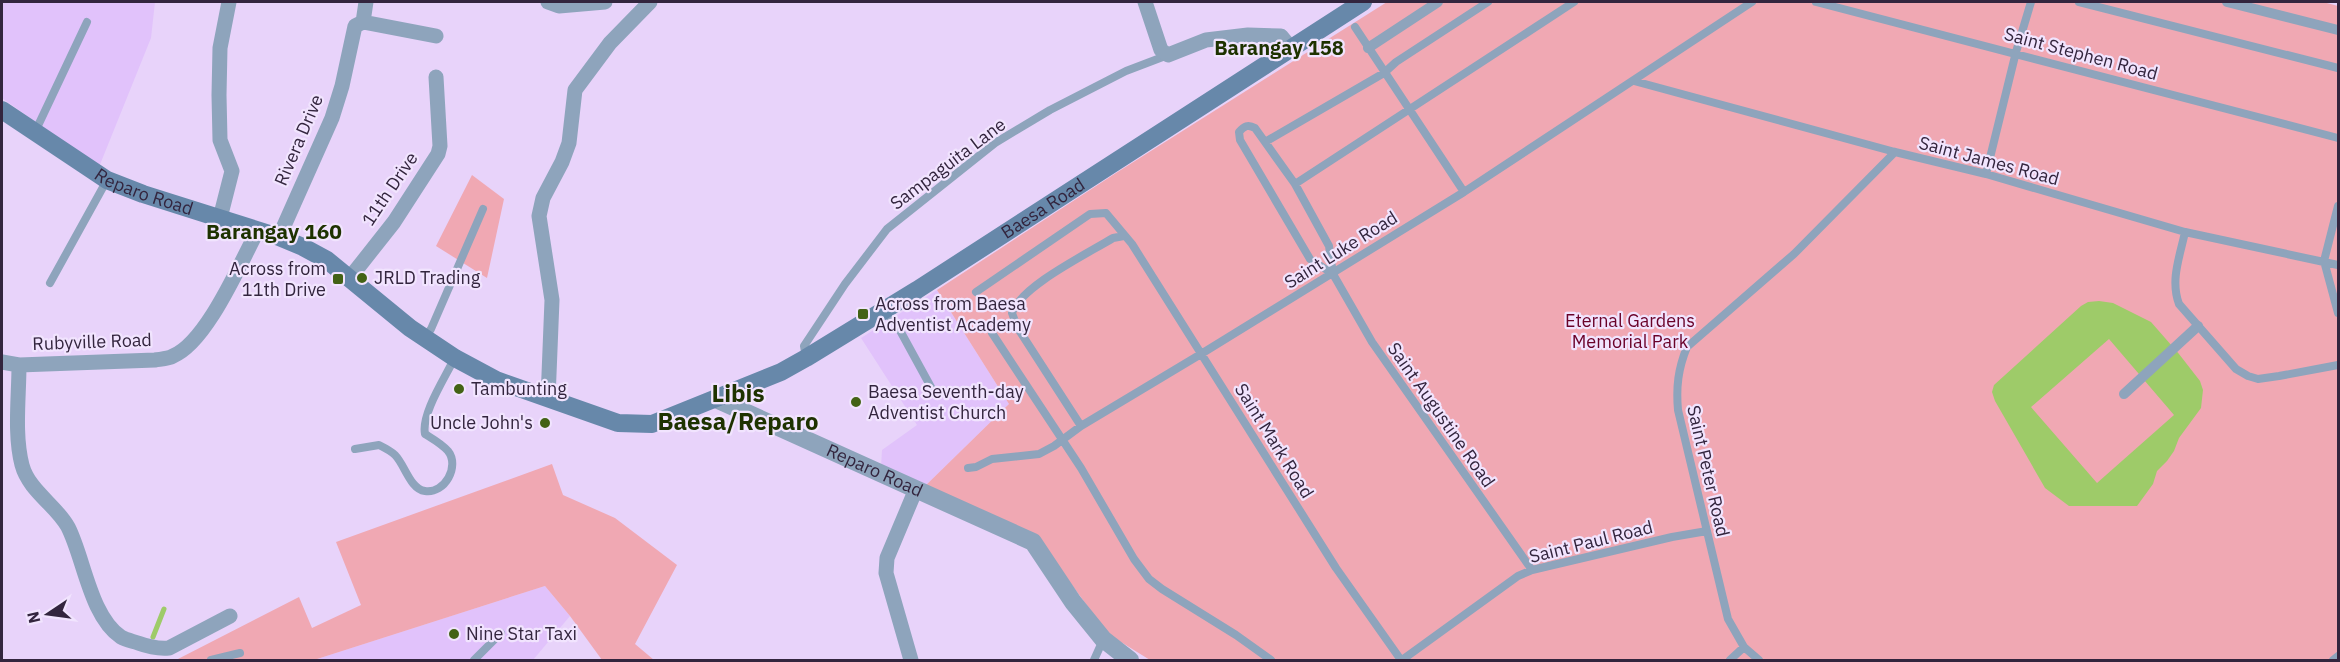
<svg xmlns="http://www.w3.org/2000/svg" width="2340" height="662" font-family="'IBM Plex Sans',sans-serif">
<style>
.built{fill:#e1c2fb}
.green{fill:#f0a8b3}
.water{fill:#9ecb69;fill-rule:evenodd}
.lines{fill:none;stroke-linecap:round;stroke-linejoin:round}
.stream{stroke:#9ecb69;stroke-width:5}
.service{stroke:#8ea4bc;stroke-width:8}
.pedestrian{stroke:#8ea4bc;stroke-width:10}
.minor{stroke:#8ea4bc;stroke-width:15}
.tertiary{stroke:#8ea4bc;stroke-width:18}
.secondary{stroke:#6788aa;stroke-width:18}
.poi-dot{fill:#436215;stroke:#f1e4fe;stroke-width:2}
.labels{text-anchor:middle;stroke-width:4.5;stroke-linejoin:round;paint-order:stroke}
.street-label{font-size:18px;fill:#33253e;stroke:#f1e4fe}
.poi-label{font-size:18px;fill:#33253e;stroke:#f1e4fe;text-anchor:start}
.park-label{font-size:18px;fill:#690128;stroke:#f1e4fe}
.neighbourhood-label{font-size:20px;font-weight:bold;fill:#1e3200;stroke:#f1e4fe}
.quarter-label{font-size:21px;font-weight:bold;fill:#1e3200;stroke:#f1e4fe}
.district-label{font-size:24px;font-weight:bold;fill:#1e3200;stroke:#f1e4fe}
</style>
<rect width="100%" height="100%" fill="#e8d3fa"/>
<path class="built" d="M2,2H155L151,38L99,167L2,98Z
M937,290L1009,404L922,489L881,467L882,450L917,425L861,338Z
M545,586L570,616L533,660H314Z"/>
<path class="green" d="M1387,2H2323L2338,6V660H1150L1108,634L1038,539L922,489L1009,404L937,290L1116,173Z
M472,175L504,199L487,278L436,246Z
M552,464L563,495L615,518L677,565L635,644L654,660H602L570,616L545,586L314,660H176L299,597L312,628L361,605L336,542Z"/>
<path class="water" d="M2099,301L2113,303L2151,322L2179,354L2200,381L2203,390L2201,408L2179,438L2174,451L2167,461L2157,471L2153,484L2137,506H2069L2045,488L1995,401L1992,392L1994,385L2081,306L2088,302ZM2109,339L2174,415L2097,483L2031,407Z"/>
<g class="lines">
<path class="stream" d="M153,637L164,609"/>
<path class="service" d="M1816,2L2338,138
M2079,2L2338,68
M1355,27L1464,192
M1634,81L1895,152L1986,174L2185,232L2338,265
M35,132L87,22
M1265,142L1384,73L1396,62L1488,2
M1986,174L2016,52L2031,2
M1295,184L1574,2
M2338,206L2324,261L2338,313
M2185,232C2180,256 2170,280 2179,304L2236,369L2248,376L2258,379L2279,376L2338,365
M1333,274L1310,259L1240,140L1239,132C1244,126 1248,124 1255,128L1295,184L1329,246L1333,274L1372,342L1532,570
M50,283L107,180
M976,292L1090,214L1106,213L1132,244L1336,568L1401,660
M884,311L897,325L932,389
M992,333L1081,468L1134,559L1149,579L1162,589L1236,635L1271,660
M425,337L431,329L483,209
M806,357L804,346L845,284L887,229L995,143L1050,110L1126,71L1168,55
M1081,426L1017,327L1012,313C1021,286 1087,254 1113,238L1124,236
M355,449L379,445C385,448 391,451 395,455C405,465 410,489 425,491C445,494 460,466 448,451C442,444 433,439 425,434C421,414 445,378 454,359
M968,468L976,467L992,459L1039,454L1054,446L1081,426L1201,354L1464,192L1752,2
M211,660L240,653
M474,660L501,633
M1094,660L1103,640
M1402,660L1518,576L1532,570L1672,537L1707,531
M1730,660L1744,647
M1759,660L1744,647L1728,619L1678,410C1676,387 1678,369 1687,347L1794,254L1895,152
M2333,660L2338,656"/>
<path class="pedestrian" d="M2227,2L2338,30
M1368,48L1438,2
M2124,394L2198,326"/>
<path class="minor" d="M548,2L559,6L605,2
M1145,2L1161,50L1168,55L1206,40L1248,35L1281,36L1290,47
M363,22L366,2
M220,218L232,171L220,140L219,95L220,48L229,2
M279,237L332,118L342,86L355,26L363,22L436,36
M349,279L394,222L438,154L440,146L436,77
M2,362L19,365L155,360C161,359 168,359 173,356C207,342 240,263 258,230
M19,365C19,397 14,434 22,465C29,491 56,505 68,527C84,558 90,616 121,637C126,640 132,641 138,643C149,647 158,649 169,648L230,616
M548,399L552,300L539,216L543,198L562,162L569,143L575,90L610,43L650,2
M911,660L886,573L887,558L916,489"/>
<path class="tertiary" id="s1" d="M716,399L1033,542L1073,602L1103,639L1130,660"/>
<path class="secondary" id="s2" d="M2,110L107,180L143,194L279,237L303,247L327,260L410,328L455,358L496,380L618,423L652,424L781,372L806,358L917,290L1363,2"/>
</g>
<g class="poi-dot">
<circle cx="362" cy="278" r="6"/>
<rect x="332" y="273" width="12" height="12" rx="3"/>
<rect x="857" y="308" width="12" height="12" rx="3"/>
<circle cx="459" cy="389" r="6"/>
<circle cx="856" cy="402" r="6"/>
<circle cx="545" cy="423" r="6"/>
<circle cx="454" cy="634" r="6"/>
</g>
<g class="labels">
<g class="street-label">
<text transform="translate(2081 54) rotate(15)" y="6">Saint Stephen Road</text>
<text transform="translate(299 140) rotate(-67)" y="6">Rivera Drive</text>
<text transform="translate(1989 161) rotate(15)" y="6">Saint James Road</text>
<text transform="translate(948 164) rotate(-37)" y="6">Sampaguita Lane</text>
<text transform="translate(390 189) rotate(-56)" y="6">11th Drive</text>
<text dy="6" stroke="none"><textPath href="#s2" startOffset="165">Reparo Road</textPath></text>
<text dy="6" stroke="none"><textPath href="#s2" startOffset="1180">Baesa Road</textPath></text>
<text transform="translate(1341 250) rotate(-32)" y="6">Saint Luke Road</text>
<text transform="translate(92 342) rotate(-2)" y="6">Rubyville Road</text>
<text transform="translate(1441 415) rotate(55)" y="6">Saint Augustine Road</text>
<text transform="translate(1274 441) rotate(58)" y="6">Saint Mark Road</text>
<text dy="6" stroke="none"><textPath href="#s1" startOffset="174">Reparo Road</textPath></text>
<text transform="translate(1708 471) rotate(77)" y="6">Saint Peter Road</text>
<text transform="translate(1591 542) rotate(-14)" y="6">Saint Paul Road</text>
</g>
<g class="poi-label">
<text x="326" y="275" text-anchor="end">Across from<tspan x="326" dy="21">11th Drive</tspan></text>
<text x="374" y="284">JRLD Trading</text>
<text x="875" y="310">Across from Baesa<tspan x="875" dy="21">Adventist Academy</tspan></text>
<text x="471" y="395">Tambunting</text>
<text x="868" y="398">Baesa Seventh-day<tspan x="868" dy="21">Adventist Church</tspan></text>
<text x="533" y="429" text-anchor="end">Uncle John's</text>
<text x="466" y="640">Nine Star Taxi</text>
</g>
<g class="park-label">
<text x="1630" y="327">Eternal Gardens<tspan x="1630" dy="21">Memorial Park</tspan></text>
</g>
<g class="neighbourhood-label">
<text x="1279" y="55">Barangay 158</text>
</g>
<g class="quarter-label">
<text x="274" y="239">Barangay 160</text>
</g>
<g class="district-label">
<text x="738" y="402">Libis<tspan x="738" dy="28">Baesa/Reparo</tspan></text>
</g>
</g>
<rect width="2340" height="662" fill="none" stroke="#33253e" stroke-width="6"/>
<g transform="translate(48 614) rotate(257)" stroke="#f1e4fe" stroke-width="4.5" paint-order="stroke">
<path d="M0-4.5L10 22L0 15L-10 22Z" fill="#33253e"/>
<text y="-9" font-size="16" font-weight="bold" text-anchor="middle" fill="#33253e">N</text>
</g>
</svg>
